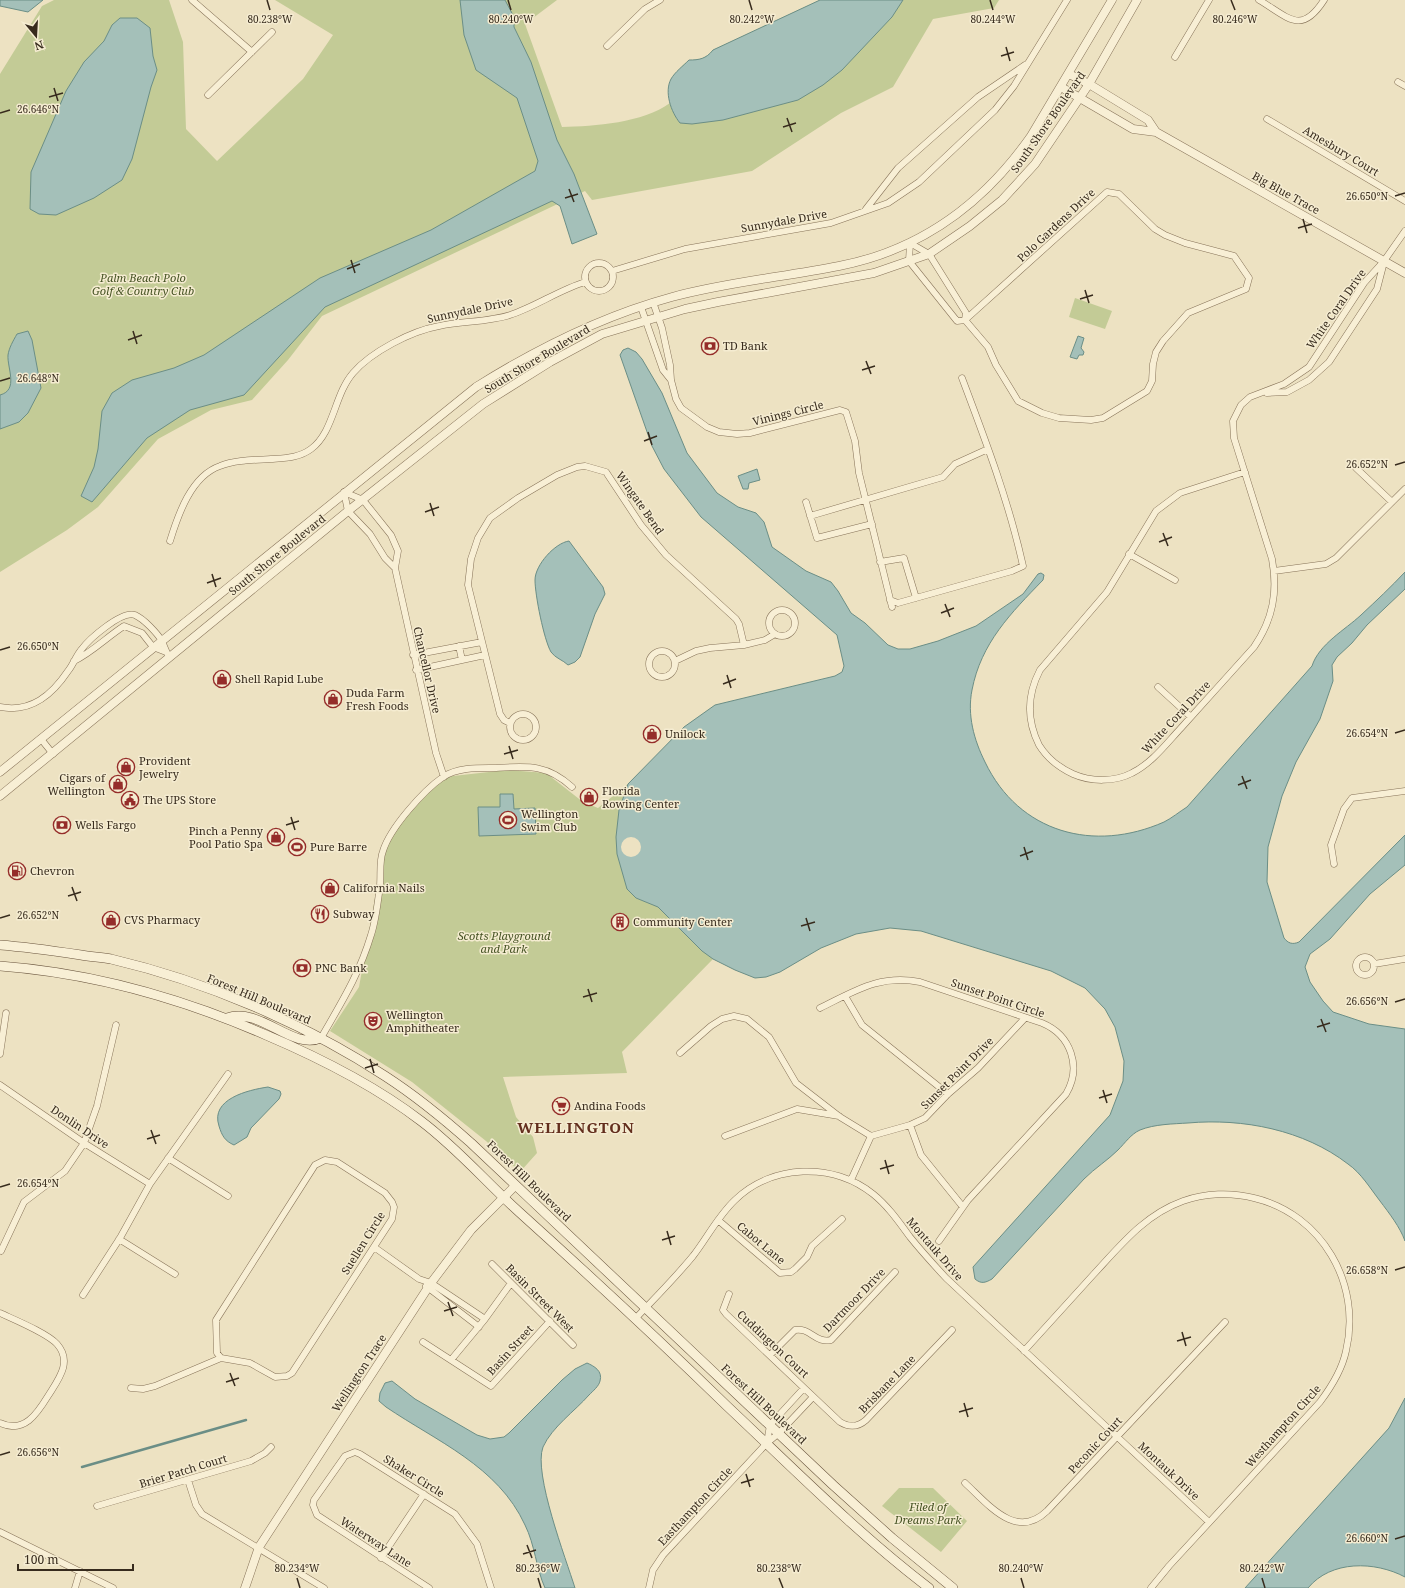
<svg xmlns="http://www.w3.org/2000/svg" width="1405" height="1588" font-family="'Noto Serif',serif">
<style>
.green{fill:#c3cb96}
.water{fill:#a4c0b9;stroke:#6b8e86}
.pier{fill:#ede2c2}
.lines{fill:none;stroke-linecap:round;stroke-linejoin:round}
.stream{stroke:#6b8e86;stroke-width:2.5}
.minor-casing{stroke:#877359;stroke-width:7}
.tertiary-casing{stroke:#877359;stroke-width:9}
.secondary-casing{stroke:#69543d;stroke-width:10}
.minor{stroke:#f8efd5;stroke-width:6}
.tertiary{stroke:#f8efd5;stroke-width:8}
.secondary{stroke:#f8efd5;stroke-width:9}
.ticks{fill:none;stroke:#372b1d;stroke-width:1.5}
.labels{text-anchor:middle;stroke-width:3;stroke-linejoin:round;paint-order:stroke}
.street-label{font-size:11px;fill:#372b1d;stroke:#f5ecd1}
.park-label{font-size:11px;font-style:italic;fill:#465324;stroke:#f5ecd1}
.poi-label{font-size:11px;fill:#372b1d;stroke:#f5ecd1;text-anchor:start}
.district-label{font-size:15px;font-weight:bold;letter-spacing:1px;fill:#632e1d;stroke:#f5ecd1}
.ticks-label{font-size:10px;text-anchor:middle;fill:#372b1d;stroke:#f5ecd1;stroke-width:3;stroke-linejoin:round;paint-order:stroke}
</style>
<rect width="100%" height="100%" fill="#ede2c2"/>
<path class="green" d="M54,0H169L183,42L186,129L217,161L303,79L333,35L275,0H557L525,24L562,127C595,126 643,123 670,103C666,82 673,74 689,60C699,60 706,59 713,50L820,0H999L994,8L933,19L893,87L841,113L752,171L592,200L585,191L322,316L288,360L252,400L211,410L158,439L98,507L67,530L0,572V74L42,6Z
M1075,298L1112,311L1105,329L1069,317Z
M507,770L546,773L583,802L598,808L628,784L619,810L636,898L659,907L713,959L622,1052L627,1073L503,1077L516,1117L533,1137L537,1153L520,1172L486,1141L412,1082L330,1031L359,987L386,837L444,777Z
M899,1488H933L967,1521L941,1552L882,1506Z"/>
<path class="water" d="M0,0H43L28,12L0,6Z
M460,0H505L514,17V27L531,62L557,140L574,174L597,234L572,244L560,206L552,201L325,307L244,395L190,410L147,438L92,502L81,496L94,467L98,449L102,411L112,393L132,380L174,368L204,355L320,278L431,230L535,171L538,161L517,98L476,70L464,35Z
M820,0H903L892,17L842,70L823,85L798,100L723,120L692,124L680,123C671,112 664,92 671,79C675,72 683,66 689,60C699,60 706,59 713,50Z
M120,18H137L150,28L153,56L157,70L151,87L132,159L122,180L94,198L56,215L39,214L30,209L31,172L66,91L84,62L104,41L112,25Z
M28,331L32,340L41,388L28,413L19,422L0,429V395C19,390 7,368 8,355C9,348 13,341 17,334Z
M1078,336L1084,338L1081,348L1084,352L1083,355H1079L1077,359L1070,357Z
M628,348L636,352L642,359L662,393L687,453L717,493L738,507L756,513L764,522L772,547L806,571L831,582L838,591L851,613L865,623L888,645L898,649H910L938,641L976,626L1023,594L1038,574L1041,573L1044,575L1043,580C1011,613 981,643 972,690C967,715 974,740 985,762C1019,833 1094,853 1164,822C1172,818 1179,812 1187,807L1312,666C1319,644 1345,630 1361,615C1376,601 1391,587 1405,572V589L1367,625L1352,643L1337,657L1332,665L1333,681L1320,719L1296,762L1282,796L1268,847L1267,882L1284,938C1288,943 1292,945 1299,942L1405,835V865L1370,894L1330,939L1310,954L1305,967L1310,982L1323,1001L1333,1012L1369,1024L1405,1029V1241C1400,1227 1389,1213 1380,1201C1370,1188 1361,1173 1348,1164C1304,1130 1243,1118 1188,1123C1173,1124 1155,1124 1140,1130C1131,1134 1125,1143 1118,1150C1108,1160 1095,1168 1084,1179C1053,1212 1023,1246 992,1279C985,1283 981,1284 975,1279L973,1267L1110,1115L1123,1081L1124,1061L1115,1027L1105,1009L1085,988L1051,971L921,931L890,928L856,934L821,948L780,972L766,977L755,978L735,970L713,959L702,951L658,907L636,898L627,889L617,854L616,837L619,810L628,784L684,727L715,705L835,676L842,672L844,666L837,635L701,517L664,469L652,446L620,355L623,350Z
M757,469L760,480L749,483L748,489H743L738,476Z
M569,541L603,587L605,594L595,614L580,657L575,662L568,665C563,660 555,658 551,652C544,640 535,595 535,580C535,565 555,543 569,541Z
M500,794H513L514,809L535,808L536,834L479,836L478,807H500Z
M268,1087L280,1091L281,1094L279,1099L251,1128L247,1137L234,1145C225,1141 222,1136 219,1126C210,1099 248,1090 268,1087Z
M587,1363C594,1366 603,1371 600,1381C599,1386 593,1391 589,1395C575,1411 552,1427 543,1447C533,1473 566,1559 575,1588H545C536,1568 535,1545 525,1525C498,1466 436,1441 386,1407L379,1401L380,1393L385,1383L392,1381L415,1399L477,1435L490,1439L504,1437L509,1433L562,1380L575,1369Z
M1405,1398V1577C1375,1561 1331,1560 1308,1588H1245L1389,1428Z"/>
<path class="pier" d="M621 847a10 10 0 1 1 20 0a10 10 0 1 1-20 0Z"/>
<g class="lines">
<path class="stream" d="M82,1467L246,1420"/>
<defs>
<path id="minor" d="M192,0L252,52
M1259,0C1288,17 1301,36 1324,0
M607,46L645,9L660,0
M1175,57L1209,0
M1398,82L1405,86
M208,95L272,32
M1267,119L1405,201
M1107,192L1119,194L1155,229L1165,235L1185,243L1234,256L1249,278L1246,289L1188,313L1163,341L1156,352L1153,364L1152,381L1147,391L1103,418L1091,420L1059,418L1042,413L1018,401L996,365L988,347L965,320Z
M866,209L898,168L978,97L1025,65
M910,243L929,254L966,313L965,320L957,321L909,261Z
M585 277a14 14 0 1 1 28 0a14 14 0 1 1-28 0Z
M612,271L685,249L831,223L888,203L919,182L995,110L1014,86L1067,0
M653,302L662,328L670,365L671,380L676,399L681,408L707,427L719,432L737,434L750,433L840,410L846,412L855,441L859,473L892,607
M641,307L663,370L671,380
M1267,393L1287,392L1309,380L1329,362L1377,289L1384,262
M1356,468L1392,502
M1245,472L1180,493L1156,511L1107,592L1040,670C1027,695 1026,719 1039,745C1047,758 1060,768 1073,774C1091,782 1115,782 1132,773C1152,763 1166,744 1181,728C1205,701 1230,674 1254,647C1273,619 1278,592 1272,559L1234,438L1233,421L1241,405L1250,397L1284,384L1309,367L1364,283L1384,261L1405,231
M344,492L363,500L391,535L398,551L395,568L436,753L444,777
M344,492L348,511L370,534L385,558L395,568
M806,502L817,538L872,524
M810,516L943,477L955,464L988,449
M170,541C178,515 191,476 220,466C235,460 254,460 271,459C285,458 299,458 311,449C334,432 334,395 353,373C371,352 411,331 439,326C462,321 488,322 510,315C535,307 559,290 585,282
M1129,554L1175,580
M880,562L904,558L916,598
M1274,571L1326,564L1336,558L1405,489
M890,600L898,603L1012,571L1023,566C1009,502 985,439 962,378
M769 623a13 13 0 1 1 26 0a13 13 0 1 1-26 0Z
M459,646L462,660
M649 664a13 13 0 1 1 26 0a13 13 0 1 1-26 0Z
M413,655L482,642
M74,661C91,653 107,637 124,626L142,633L153,647L166,652
M675,661L696,651L710,648L744,645L765,640L775,634
M416,670L485,655
M1158,687L1191,717
M0,707C31,713 52,695 68,671C73,665 76,656 81,650C89,639 122,610 135,615C144,619 157,633 162,641C165,647 165,652 170,657
M510 727a13 13 0 1 1 26 0a13 13 0 1 1-26 0Z
M510,723L504,720L500,714L468,585L471,559L478,538L490,518L518,498L557,475L577,467L585,466L606,472L641,525L666,555L736,619L739,624L744,645
M41,739L53,754
M1334,864L1331,845L1344,809L1352,798L1405,791
M1356 966a9 9 0 1 1 18 0a9 9 0 1 1-18 0Z
M1374,964L1405,959
M845,996L862,1025L948,1094
M820,1008C855,991 880,974 920,982L1042,1023C1071,1035 1082,1067 1066,1094L968,1200L939,1241
M321,1038C341,1003 359,975 371,935C376,920 378,901 380,885C381,874 379,861 383,851C390,828 423,791 443,777C458,767 479,768 496,768C528,766 547,764 572,787
M680,1053L711,1026L722,1019L734,1016L747,1019L769,1037L796,1083L840,1117L871,1136
M0,1054L6,1013
M0,1085L84,1143L150,1184
M910,1125L921,1155L963,1207
M725,1136L797,1109L839,1116
M168,1158L228,1196
M851,1180L871,1136L910,1125L925,1118L948,1094L978,1068L1025,1018
M718,1220L780,1273L791,1272L795,1269L807,1257L812,1246L842,1219
M119,1239L175,1274
M374,1247L419,1279L431,1283L485,1319
M1,1251L24,1202L65,1171L84,1143L97,1106L116,1025
M492,1264L573,1345
M426,1286L479,1327
M729,1294L723,1310L726,1314L840,1422C850,1428 858,1427 866,1420L952,1330
M83,1295L120,1238L150,1184L228,1074
M0,1313C15,1320 47,1333 57,1344C73,1362 58,1380 48,1396C37,1414 24,1434 0,1423
M636,1318C655,1298 675,1278 693,1256C707,1238 718,1216 735,1200C772,1164 833,1162 873,1194C888,1206 899,1222 910,1237C922,1252 934,1265 946,1278L1209,1522
M423,1342L491,1386L550,1321
M1024,1351C1047,1326 1070,1300 1093,1275C1120,1246 1144,1215 1183,1201C1205,1193 1231,1192 1254,1198C1322,1214 1362,1284 1346,1351C1342,1370 1332,1386 1320,1402L1169,1566L1151,1588
M770,1355L795,1330C810,1327 816,1344 831,1340L895,1272
M451,1360L485,1319L511,1283
M131,1388L143,1389L155,1386L221,1358L250,1363L275,1377L287,1376L292,1373L392,1219L394,1207L392,1202L385,1193L337,1162L325,1160L315,1165L216,1320L217,1353L221,1358
M767,1443L770,1425L804,1388
M188,1480L196,1505L202,1514L324,1588
M965,1483C988,1504 1016,1541 1047,1511L1225,1322
M97,1506L251,1461L265,1453L271,1447
M0,1532L113,1588
M381,1558L424,1494
M75,1588L80,1571
M429,1588L317,1515L313,1505L314,1500L345,1456L355,1452L360,1454L455,1514L477,1544L491,1588
M649,1588L653,1570L663,1555L767,1443L779,1433L813,1397"/>
<path id="tertiary" d="M1069,74L1089,84L1148,120L1156,132
M1061,87L1133,129L1156,132L1405,273
M0,772L476,387C538,348 602,316 672,297C727,282 784,277 839,266C921,250 984,203 1031,136L1112,0
M0,796L348,511L483,404L550,362L602,334L685,309L718,302L874,273L929,254L970,226L1002,200L1035,164L1089,84L1137,0
M245,1588L259,1547L431,1283L471,1230L515,1186"/>
<path id="secondary" d="M0,945C27,947 54,951 81,955C91,957 101,957 111,959C205,981 304,1023 385,1076C416,1096 444,1119 471,1143L833,1485L892,1538L953,1588
M0,966C93,973 181,998 266,1035C320,1058 374,1085 421,1121C457,1148 485,1181 518,1211C589,1275 659,1340 728,1407C794,1469 857,1533 929,1588
M227,1018C260,1006 292,1051 321,1038"/>
</defs>
<use href="#minor" class="minor-casing"/>
<use href="#tertiary" class="tertiary-casing"/>
<use href="#secondary" class="secondary-casing"/>
<use href="#minor" class="minor"/>
<use href="#tertiary" class="tertiary"/>
<use href="#secondary" class="secondary"/>
</g>
<path class="ticks" d="M267,0L270,10M508,0L511,10M749,0L752,10M990,0L993,10M1231,0L1235,10M1006,47L1010,61M1001,56L1014,52M54,88L58,101M49,97L63,93M0,113L10,110M787,118L792,132M783,127L796,123M569,189L574,202M1395,196L1405,193M565,198L578,194M1303,219L1307,233M1298,228L1312,224M351,260L355,273M347,269L360,264M1085,290L1089,303M1080,299L1093,295M133,331L137,344M128,340L142,335M866,361L871,374M862,370L875,366M0,381L10,378M648,432L652,445M644,441L657,436M1395,465L1405,462M430,503L434,516M425,512L439,507M1163,533L1168,546M1159,542L1172,537M212,574L216,587M207,583L221,578M945,604L950,617M941,613L954,608M0,650L10,647M727,675L731,688M723,684L736,679M1395,733L1405,730M509,746L513,759M504,754L518,750M1242,776L1247,789M1238,785L1251,780M291,817L295,830M286,825L299,821M1024,847L1028,860M1020,856L1033,851M72,887L77,901M68,896L81,892M0,918L10,915M806,918L810,931M801,926L815,922M588,989L592,1002M583,997L597,993M1395,1002L1405,999M1321,1019L1326,1032M1317,1027L1330,1023M370,1059L374,1073M365,1068L378,1064M1103,1090L1107,1103M1099,1098L1112,1094M151,1130L156,1144M147,1139L160,1135M885,1160L889,1174M880,1169L894,1165M0,1187L10,1184M667,1231L671,1245M662,1240L675,1236M1395,1270L1405,1267M448,1302L453,1316M444,1311L457,1307M1182,1332L1186,1346M1177,1341L1191,1337M230,1373L235,1386M226,1382L239,1378M964,1403L968,1417M959,1412L973,1408M0,1455L10,1452M746,1474L750,1487M741,1483L754,1479M1395,1539L1405,1536M527,1545L532,1558M523,1554L536,1550M297,1578L300,1588M538,1578L541,1588M779,1578L783,1588M1021,1578L1024,1588M1262,1578L1265,1588"/>
<defs>
<symbol id="bank-ring" viewBox="-11 -11 22 22"><circle r="9.5" fill="#f5ecd1" stroke="#952d2a" stroke-width="1.5"/><path d="M-6-4H6V4H-6ZM0-2.3a2.3 2.3 0 1 0 0 4.6a2.3 2.3 0 1 0 0-4.6Z" fill="#952d2a"/></symbol>
<symbol id="shop-ring" viewBox="-11 -11 22 22"><circle r="9.5" fill="#f5ecd1" stroke="#952d2a" stroke-width="1.5"/><path d="M-5-2.5h2.3a2.7 3.5 0 0 1 5.4 0H5L5.5 6h-11ZM-1.5-2.5h3a1.5 2.3 0 0 0-3 0Z" fill="#952d2a"/></symbol>
<symbol id="civic-ring" viewBox="-11 -11 22 22"><circle r="9.5" fill="#f5ecd1" stroke="#952d2a" stroke-width="1.5"/><path d="M-.6-6.5H3V-4.5H.6V-3L4-1V1h2V6H-6V1h2V-1L-.6-3ZM-1.2 2.5V6h2.4V2.5Z" fill="#952d2a"/></symbol>
<symbol id="stadium-ring" viewBox="-11 -11 22 22"><circle r="9.5" fill="#f5ecd1" stroke="#952d2a" stroke-width="1.5"/><path d="M0-5a6.5 5 0 1 0 0 10a6.5 5 0 1 0 0-10ZM-3.5-1.8h7v3.6h-7Z" fill="#952d2a"/></symbol>
<symbol id="fuel-ring" viewBox="-11 -11 22 22"><circle r="9.5" fill="#f5ecd1" stroke="#952d2a" stroke-width="1.5"/><path d="M-5.5-6h7V0h2V4h1.3V-2.5L3-4.5l.8-.8L6-3V5H2.5V1h-1V6h-7ZM-4.2-4.7v3.2H.2V-4.7Z" fill="#952d2a"/></symbol>
<symbol id="restaurant-ring" viewBox="-11 -11 22 22"><circle r="9.5" fill="#f5ecd1" stroke="#952d2a" stroke-width="1.5"/><path d="M-5-6h1v4h1v-4h1v4h1v-4h1v5L-1.5 .5V6h-2V.5L-5-1ZM5-6V6H3V1.5H1.5Q1.5-4 5-6Z" fill="#952d2a"/></symbol>
<symbol id="building-ring" viewBox="-11 -11 22 22"><circle r="9.5" fill="#f5ecd1" stroke="#952d2a" stroke-width="1.5"/><path d="M-4-6H4V6H1V3H-1V6H-4ZM-2.5-4.3h1.7v1.8h-1.7ZM.8-4.3h1.7v1.8H.8ZM-2.5-1h1.7V.8h-1.7ZM.8-1h1.7V.8H.8Z" fill="#952d2a"/></symbol>
<symbol id="theatre-ring" viewBox="-11 -11 22 22"><circle r="9.5" fill="#f5ecd1" stroke="#952d2a" stroke-width="1.5"/><path d="M-5-5.5Q0-4 5-5.5V0Q5 5 0 6Q-5 5-5 0ZM-3.3-2.5H-1v1.5H-3.3ZM1-2.5H3.3v1.5H1ZM-2.8 1Q0 5.5 2.8 1Z" fill="#952d2a"/></symbol>
<symbol id="supermarket-ring" viewBox="-11 -11 22 22"><circle r="9.5" fill="#f5ecd1" stroke="#952d2a" stroke-width="1.5"/><path d="M-6-5.5h2.5l.6 2H6L4.5 2H-2.5L-4.4-4H-6ZM-1.5 3.2a1.3 1.3 0 1 0 .1 0ZM3 3.2a1.3 1.3 0 1 0 .1 0Z" fill="#952d2a"/></symbol>
</defs>
<g fill-rule="evenodd">
<use href="#bank-ring" x="700" y="336" width="20" height="20"/>
<use href="#shop-ring" x="212" y="669" width="20" height="20"/>
<use href="#shop-ring" x="323" y="689" width="20" height="20"/>
<use href="#shop-ring" x="642" y="724" width="20" height="20"/>
<use href="#shop-ring" x="116" y="757" width="20" height="20"/>
<use href="#shop-ring" x="108" y="774" width="20" height="20"/>
<use href="#shop-ring" x="579" y="787" width="20" height="20"/>
<use href="#civic-ring" x="120" y="790" width="20" height="20"/>
<use href="#stadium-ring" x="498" y="810" width="20" height="20"/>
<use href="#bank-ring" x="52" y="815" width="20" height="20"/>
<use href="#shop-ring" x="266" y="827" width="20" height="20"/>
<use href="#stadium-ring" x="287" y="837" width="20" height="20"/>
<use href="#fuel-ring" x="7" y="861" width="20" height="20"/>
<use href="#shop-ring" x="320" y="878" width="20" height="20"/>
<use href="#restaurant-ring" x="310" y="904" width="20" height="20"/>
<use href="#shop-ring" x="101" y="910" width="20" height="20"/>
<use href="#building-ring" x="610" y="912" width="20" height="20"/>
<use href="#bank-ring" x="292" y="958" width="20" height="20"/>
<use href="#theatre-ring" x="363" y="1011" width="20" height="20"/>
<use href="#supermarket-ring" x="551" y="1096" width="20" height="20"/>
</g>
<g class="labels">
<g class="street-label">
<text transform="translate(1048 122) rotate(-55)" y="4">South Shore Boulevard</text>
<text transform="translate(1341 151) rotate(31)" y="4">Amesbury Court</text>
<text transform="translate(1286 193) rotate(29)" y="4">Big Blue Trace</text>
<text transform="translate(784 221) rotate(-10)" y="4">Sunnydale Drive</text>
<text transform="translate(1056 225) rotate(-43)" y="4">Polo Gardens Drive</text>
<text transform="translate(1336 309) rotate(-55)" y="4">White Coral Drive</text>
<text transform="translate(470 310) rotate(-12)" y="4">Sunnydale Drive</text>
<text transform="translate(537 359) rotate(-31)" y="4">South Shore Boulevard</text>
<text transform="translate(788 413) rotate(-14)" y="4">Vinings Circle</text>
<text transform="translate(640 503) rotate(55)" y="4">Wingate Bend</text>
<text transform="translate(277 555) rotate(-39)" y="4">South Shore Boulevard</text>
<text transform="translate(427 670) rotate(77)" y="4">Chancellor Drive</text>
<text transform="translate(1176 717) rotate(-47)" y="4">White Coral Drive</text>
<text transform="translate(998 998) rotate(19)" y="4">Sunset Point Circle</text>
<text transform="translate(259 999) rotate(23)" y="4">Forest Hill Boulevard</text>
<text transform="translate(957 1073) rotate(-45)" y="4">Sunset Point Drive</text>
<text transform="translate(80 1127) rotate(34)" y="4">Donlin Drive</text>
<text transform="translate(529 1181) rotate(44)" y="4">Forest Hill Boulevard</text>
<text transform="translate(363 1243) rotate(-58)" y="4">Suellen Circle</text>
<text transform="translate(761 1243) rotate(40)" y="4">Cabot Lane</text>
<text transform="translate(935 1249) rotate(49)" y="4">Montauk Drive</text>
<text transform="translate(540 1298) rotate(45)" y="4">Basin Street West</text>
<text transform="translate(854 1300) rotate(-46)" y="4">Dartmoor Drive</text>
<text transform="translate(773 1344) rotate(43)" y="4">Cuddington Court</text>
<text transform="translate(510 1350) rotate(-48)" y="4">Basin Street</text>
<text transform="translate(359 1373) rotate(-57)" y="4">Wellington Trace</text>
<text transform="translate(887 1384) rotate(-46)" y="4">Brisbane Lane</text>
<text transform="translate(764 1404) rotate(43)" y="4">Forest Hill Boulevard</text>
<text transform="translate(1283 1426) rotate(-48)" y="4">Westhampton Circle</text>
<text transform="translate(1095 1445) rotate(-47)" y="4">Peconic Court</text>
<text transform="translate(183 1471) rotate(-17)" y="4">Brier Patch Court</text>
<text transform="translate(1169 1471) rotate(43)" y="4">Montauk Drive</text>
<text transform="translate(414 1476) rotate(32)" y="4">Shaker Circle</text>
<text transform="translate(695 1506) rotate(-47)" y="4">Easthampton Circle</text>
<text transform="translate(376 1542) rotate(33)" y="4">Waterway Lane</text>
</g>
<g class="park-label">
<text x="143" y="282">Palm Beach Polo<tspan x="143" dy="13">Golf &amp; Country Club</tspan></text>
<text x="504" y="940">Scotts Playground<tspan x="504" dy="13">and Park</tspan></text>
<text x="928" y="1511">Filed of<tspan x="928" dy="13">Dreams Park</tspan></text>
</g>
<g class="poi-label">
<text x="723" y="350">TD Bank</text>
<text x="235" y="683">Shell Rapid Lube</text>
<text x="346" y="697">Duda Farm<tspan x="346" dy="13">Fresh Foods</tspan></text>
<text x="665" y="738">Unilock</text>
<text x="139" y="765">Provident<tspan x="139" dy="13">Jewelry</tspan></text>
<text x="105" y="782" text-anchor="end">Cigars of<tspan x="105" dy="13">Wellington</tspan></text>
<text x="602" y="795">Florida<tspan x="602" dy="13">Rowing Center</tspan></text>
<text x="143" y="804">The UPS Store</text>
<text x="521" y="818">Wellington<tspan x="521" dy="13">Swim Club</tspan></text>
<text x="75" y="829">Wells Fargo</text>
<text x="263" y="835" text-anchor="end">Pinch a Penny<tspan x="263" dy="13">Pool Patio Spa</tspan></text>
<text x="310" y="851">Pure Barre</text>
<text x="30" y="875">Chevron</text>
<text x="343" y="892">California Nails</text>
<text x="333" y="918">Subway</text>
<text x="124" y="924">CVS Pharmacy</text>
<text x="633" y="926">Community Center</text>
<text x="315" y="972">PNC Bank</text>
<text x="386" y="1019">Wellington<tspan x="386" dy="13">Amphitheater</tspan></text>
<text x="574" y="1110">Andina Foods</text>
</g>
<g class="district-label">
<text x="576" y="1133">WELLINGTON</text>
</g>
</g>
<g class="ticks-label">
<text x="270" y="23">80.238°W</text>
<text x="511" y="23">80.240°W</text>
<text x="752" y="23">80.242°W</text>
<text x="993" y="23">80.244°W</text>
<text x="1235" y="23">80.246°W</text>
<text x="38" y="113">26.646°N</text>
<text x="1367" y="200">26.650°N</text>
<text x="38" y="382">26.648°N</text>
<text x="1367" y="468">26.652°N</text>
<text x="38" y="650">26.650°N</text>
<text x="1367" y="737">26.654°N</text>
<text x="38" y="919">26.652°N</text>
<text x="1367" y="1005">26.656°N</text>
<text x="38" y="1187">26.654°N</text>
<text x="1367" y="1274">26.658°N</text>
<text x="38" y="1456">26.656°N</text>
<text x="1367" y="1542">26.660°N</text>
<text x="297" y="1572">80.234°W</text>
<text x="538" y="1572">80.236°W</text>
<text x="779" y="1572">80.238°W</text>
<text x="1021" y="1572">80.240°W</text>
<text x="1262" y="1572">80.242°W</text>
</g>
<g transform="translate(36 36) rotate(162)" stroke="#f5ecd1" stroke-width="3" paint-order="stroke">
<path d="M0-3L7 15L0 10L-7 15Z" fill="#372b1d"/>
<text y="-6" font-size="11" font-weight="bold" text-anchor="middle" fill="#372b1d">N</text>
</g>
<path d="M18 1564v6h115v-6" fill="none" stroke="#372b1d" stroke-width="2"/>
<text x="24" y="1564" font-size="12" fill="#372b1d" stroke="#f5ecd1" stroke-width="3" paint-order="stroke">100 m</text>
</svg>
